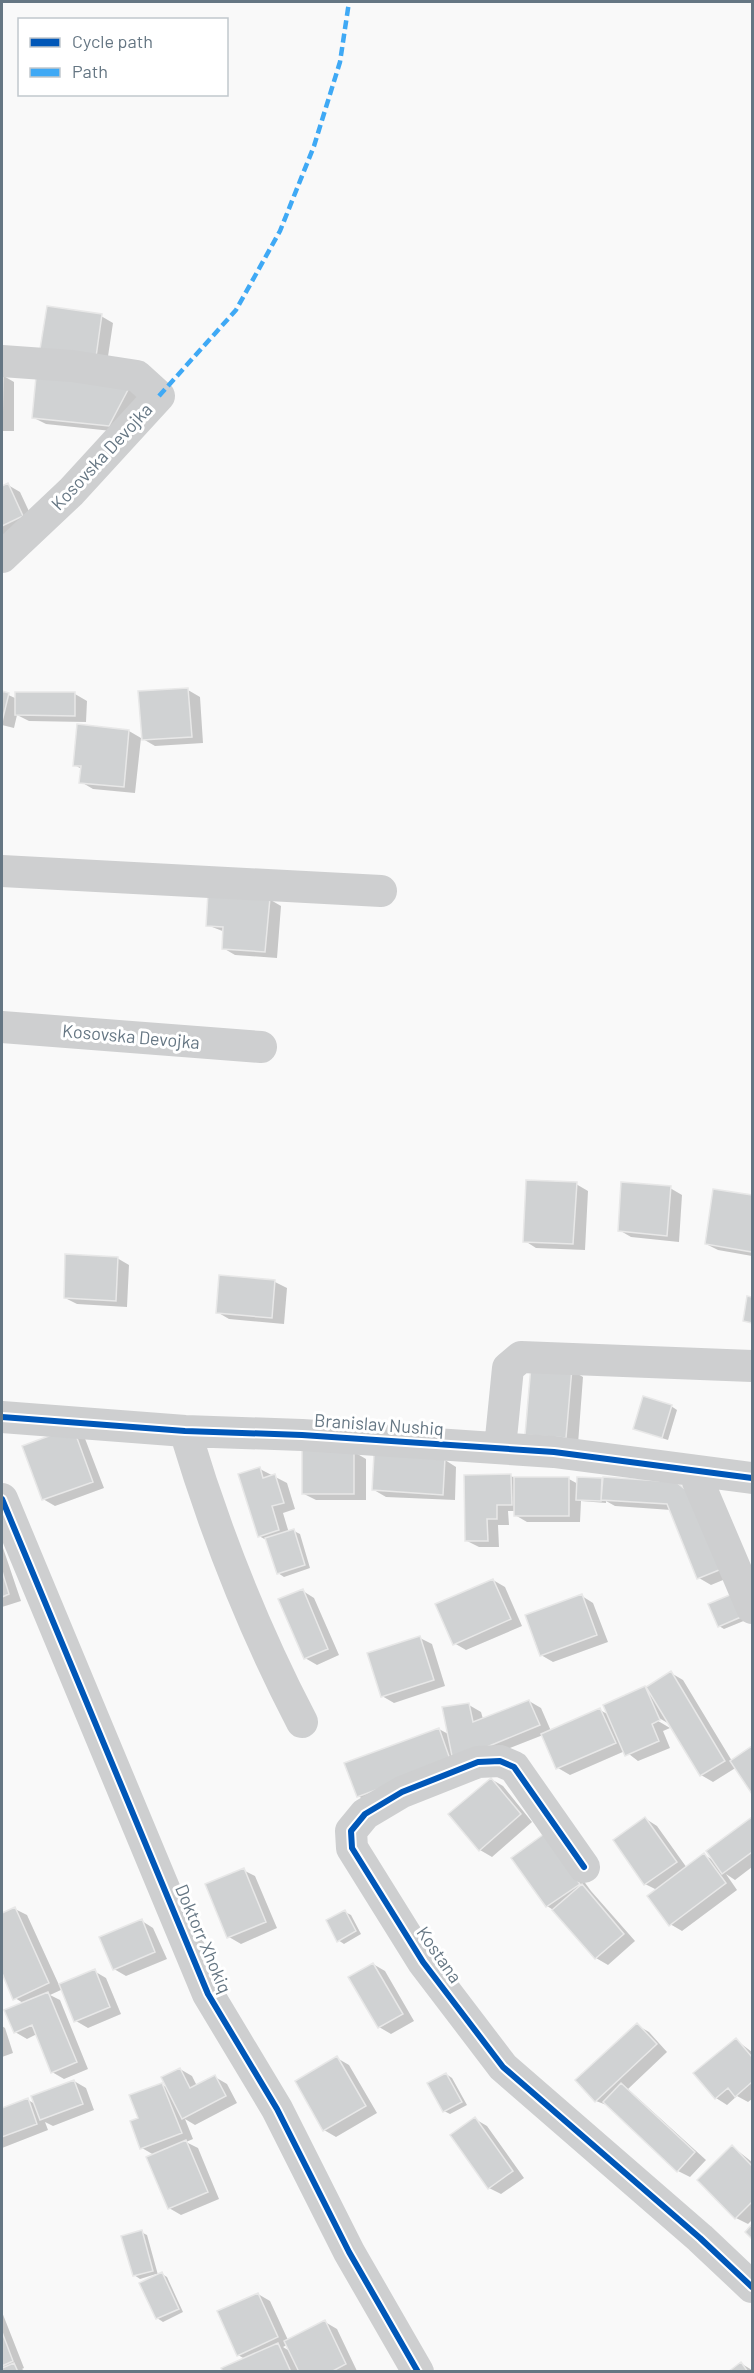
<svg xmlns="http://www.w3.org/2000/svg" width="754" height="2373" font-family="Barlow,sans-serif">
<style>
.shadow{fill:#0003;fill-rule:evenodd}
.building{fill:#d0d2d3;stroke:#e8e8e8;stroke-width:1.5}
.lines{fill:none;stroke-linecap:round;stroke-linejoin:round}
.street{stroke:#cecfd0;stroke-width:32}
.quiet{stroke:#3fa9f5;stroke-width:4.5;stroke-dasharray:9 4.5;stroke-linecap:butt}
.cycleway-casing{stroke:#fff;stroke-width:10}
.cycleway{stroke:#0057b8;stroke-width:6}
.labels{text-anchor:middle;stroke-width:6;stroke-linejoin:round;paint-order:stroke}
.street-label{font-size:18px;fill:#657683;stroke:#fff}
</style>
<rect width="100%" height="100%" fill="#f9f9f9"/>
<path class="shadow" d="M101,316L113,323L107,363L54,355Z
M2,375L14,382V431H2Z
M129,387L141,394L121,432L46,424L34,418Z
M8,485L20,492L34,522L2,538V488Z
M188,690L200,697L203,743L155,746L143,739Z
M2,692L17,699L75,694L87,701L86,722L29,721L17,715L14,728L2,725Z
M78,726L129,731L141,738L135,793L93,789L81,782L82,769L74,765Z
M269,899L281,906L277,958L235,955L223,948L225,932L207,925Z
M576,1184L588,1191L585,1250L536,1248L525,1241Z
M670,1188L682,1195L679,1242L631,1237L619,1230Z
M714,1190L752,1196V1256L718,1250L706,1244Z
M117,1258L129,1265L127,1307L77,1304L65,1298Z
M220,1277L275,1282L287,1288L284,1324L229,1319L217,1312Z
M571,1370L583,1377L578,1444L539,1441Z
M671,1406L677,1410L668,1440L634,1429Z
M84,1436L104,1488L55,1506L43,1499L24,1447Z
M354,1452L366,1459V1500H316L304,1494Z
M445,1460L456,1467L455,1500L386,1497L374,1490Z
M260,1469L287,1483L295,1509L283,1513L289,1533L294,1531L300,1534L310,1568L284,1577L278,1573L268,1541L259,1536Z
M511,1476L515,1478L569,1479L578,1484L602,1480L676,1484L735,1575L711,1585L699,1578L671,1510L615,1506L606,1501V1503L581,1501L580,1522H527L515,1515V1511H508L509,1525H498L499,1547H479L467,1541Z
M2,1545L21,1601L2,1607Z
M493,1580L505,1587L522,1626L466,1650L454,1643Z
M303,1591L314,1598L339,1655L317,1665L305,1658Z
M582,1596L593,1603L608,1642L553,1662L541,1655Z
M732,1596L746,1620L724,1629L719,1626Z
M420,1638L432,1644L445,1686L394,1703L382,1696Z
M671,1673L683,1680L732,1761L752,1748V1791L737,1767L713,1782L701,1775L671,1725L654,1715L653,1718L670,1728L663,1731L670,1748L638,1761L625,1751L570,1775L558,1768L543,1735L370,1803L358,1796L439,1729L450,1735L469,1705L481,1712L483,1719L529,1701L541,1708L551,1731L600,1710L609,1715L645,1688L650,1691Z
M491,1779L503,1786L532,1822L492,1857L480,1850Z
M646,1819L657,1826L687,1868L704,1855L715,1861L708,1852L752,1819V1867L735,1880L726,1874L737,1890L682,1931L670,1924L657,1890L645,1884Z
M556,1843L591,1891L635,1941L608,1965L596,1958L555,1911L547,1906L513,1858Z
M243,1870L255,1876L277,1928L241,1944L229,1937Z
M15,1909L27,1915L59,1985L94,1971L106,1978L121,2014L88,2028L76,2021L63,1989L50,1995L60,2000L88,2069L64,2079L52,2072L37,2034L27,2039L15,2032L23,2003L15,1998L2,1970V1915Z
M345,1912L351,1915L361,1934L344,1944L338,1940Z
M142,1921L153,1928L167,1959L126,1976L114,1969Z
M373,1964L385,1971L414,2021L391,2034L379,2027Z
M637,2025L649,2032L667,2052L628,2089L706,2160L690,2177L678,2171L609,2106L596,2101Z
M2,2026L5,2028L13,2053L2,2057Z
M736,2040L752,2052V2099L748,2102L737,2096L727,2105L716,2098Z
M337,2058L349,2065L377,2113L336,2137L324,2130Z
M180,2069L192,2076L197,2086L215,2077L227,2084L237,2103L195,2125L185,2119L193,2139L186,2142L198,2148L219,2199L181,2215L169,2208L154,2155L142,2148L140,2119L162,2085L168,2088Z
M446,2074L452,2078L467,2105L450,2114L444,2111Z
M74,2081L86,2088L94,2110L53,2126L45,2122L48,2130L2,2148V2110L28,2100L35,2104Z
M475,2119L487,2126L524,2178L501,2194L489,2188Z
M733,2147L752,2162V2220L748,2224L736,2218Z
M141,2232L147,2235L158,2275L162,2274L167,2277L183,2312L163,2322L157,2318L156,2274L140,2279L134,2275Z
M258,2294L270,2301L288,2340L325,2322L337,2329L357,2371L224,2372L245,2359L238,2355ZM287,2345L291,2352L283,2347Z
M2,2312L24,2368L22,2369L26,2372H2Z
M742,2364L752,2370V2372H731Z"/>
<path class="building" d="M47,306L102,314L96,357L40,349Z
M2,374H3L2,425Z
M36,377L130,386L109,426L32,418Z
M8,483L23,516L2,526V486Z
M188,688L192,737L142,740L138,691Z
M2,691L9,693L2,722Z
M15,692H75V716L15,715Z
M77,724L129,730L124,787L79,783L81,766H73Z
M208,893L270,898L265,952L222,949L223,927L206,926Z
M526,1180L577,1182L573,1244L523,1242Z
M621,1182L671,1186L667,1236L618,1231Z
M713,1189L752,1195V1252L705,1244Z
M65,1254L118,1257L116,1301L64,1298Z
M219,1275L275,1280L272,1318L216,1313Z
M747,1296L752,1297V1323L743,1321Z
M531,1366L572,1368L566,1438L525,1435Z
M643,1396L672,1405L662,1438L633,1429Z
M73,1427L93,1482L42,1500L22,1446Z
M302,1450H354V1494H302Z
M374,1454L445,1458L443,1495L372,1490Z
M260,1467L263,1478L275,1474L284,1503L272,1506L279,1530L258,1537L238,1474Z
M511,1474L512,1505H497V1519H487L488,1541H465L464,1475Z
M514,1477H569V1516H514Z
M577,1477L602,1478L601,1501L576,1500Z
M603,1477L676,1482L691,1494L724,1568L697,1579L667,1504L601,1500Z
M294,1529L305,1565L277,1574L265,1538Z
M2,1571L9,1594L2,1597Z
M493,1579L511,1619L453,1645L435,1604Z
M303,1589L328,1649L304,1659L278,1599Z
M582,1594L597,1635L540,1656L525,1615Z
M732,1594L741,1617L718,1627L708,1604Z
M420,1636L434,1680L381,1697L367,1653Z
M671,1671L725,1761L700,1776L646,1687Z
M645,1686L660,1720L652,1724L659,1741L625,1756L603,1705Z
M529,1700L540,1725L453,1761L442,1707L469,1703L473,1722Z
M600,1708L616,1743L556,1769L541,1734Z
M439,1728L451,1762L357,1797L344,1763Z
M752,1746V1794L730,1761Z
M491,1778L521,1814L479,1851L448,1814Z
M645,1817L677,1862L644,1885L613,1840Z
M752,1817V1852L722,1874L706,1851Z
M544,1834L580,1884L546,1907L511,1858Z
M704,1853L726,1883L669,1926L647,1896Z
M244,1868L266,1922L227,1938L205,1884Z
M582,1884L624,1934L595,1959L552,1910Z
M15,1907L49,1983L13,2000L2,1973V1913Z
M345,1910L356,1931L337,1942L326,1920Z
M142,1919L155,1952L113,1970L99,1937Z
M373,1963L403,2014L378,2028L348,1977Z
M95,1969L110,2007L74,2022L59,1984Z
M48,1992L77,2062L51,2073L32,2025L14,2033L4,2010Z
M637,2023L657,2044L595,2102L575,2080Z
M736,2038L752,2057V2082L735,2097L728,2088L715,2099L693,2073Z
M337,2056L366,2106L323,2131L295,2081Z
M180,2068L190,2088L215,2075L226,2096L182,2119L161,2077Z
M446,2073L462,2102L443,2112L427,2083Z
M74,2080L83,2104L40,2120L31,2096Z
M162,2083L182,2133L140,2149L130,2121L138,2118L129,2095Z
M621,2083L695,2152L677,2172L603,2102Z
M28,2098L37,2124L2,2137V2108Z
M475,2117L513,2171L488,2189L450,2135Z
M186,2140L208,2192L168,2209L146,2157Z
M732,2145L752,2166V2202L735,2219L697,2180Z
M752,2224V2239L745,2232Z
M142,2230L153,2271L133,2276L121,2236Z
M162,2272L179,2309L156,2319L139,2283Z
M258,2293L278,2337L237,2356L217,2311Z
M325,2320L346,2364L331,2372H299L284,2341Z
M2,2332L13,2361L2,2366Z
M278,2343L291,2372H223L221,2368Z
M741,2362L748,2372H728Z
M14,2363L18,2372H2V2368Z"/>
<g class="lines">
<path class="street" d="M2,361L72,366L137,376L159,396L71,492L2,557
M2,871L381,891
M2,1027L261,1047
M2,1417L185,1431L302,1435L554,1452L752,1478
M185,1431C215,1531 254,1630 302,1722
M500,1448L508,1368L521,1357L752,1366
M694,1472L752,1608
M2,1499L208,1994L277,2109L349,2252L418,2372
M584,1867L514,1767L500,1761L478,1762L402,1792L365,1814L351,1831L352,1848L423,1962L503,2067L700,2238L752,2287"/>
<path class="quiet" d="M159,396L236,310L280,231L314,146L340,62L349,2"/>
<defs>
<path id="cycleway" d="M2,1417L185,1431L302,1435L554,1452L752,1478
M2,1499L208,1994L277,2109L349,2252L418,2372
M584,1867L514,1767L500,1761L478,1762L402,1792L365,1814L351,1831L352,1848L423,1962L503,2067L700,2238L752,2287"/>
</defs>
<use href="#cycleway" class="cycleway-casing"/>
<use href="#cycleway" class="cycleway"/>
</g>
<g class="labels">
<g class="street-label">
<text transform="translate(102 457) rotate(-47)" y="6">Kosovska Devojka</text>
<text transform="translate(131 1037) rotate(5)" y="6">Kosovska Devojka</text>
<text transform="translate(379 1425) rotate(4)" y="6">Branislav Nushiq</text>
<text transform="translate(203 1939) rotate(67)" y="6">Doktorr Xhokiq</text>
<text transform="translate(439 1955) rotate(55)" y="6">Kostana</text>
</g>
</g>
<rect width="754" height="2373" fill="none" stroke="#657683" stroke-width="6"/>
<rect x="18" y="18" width="210" height="78" fill="#ffffff" stroke="#c1c8cd" stroke-width="1.5"/>
<rect x="30" y="38" width="30" height="9" fill="#0057b8" stroke="#c1c8cd" stroke-width="1.5"/>
<text x="72" y="48" font-size="18" fill="#657683">Cycle path</text>
<rect x="30" y="68" width="30" height="9" fill="#3fa9f5" stroke="#c1c8cd" stroke-width="1.5"/>
<text x="72" y="78" font-size="18" fill="#657683">Path</text>
</svg>
